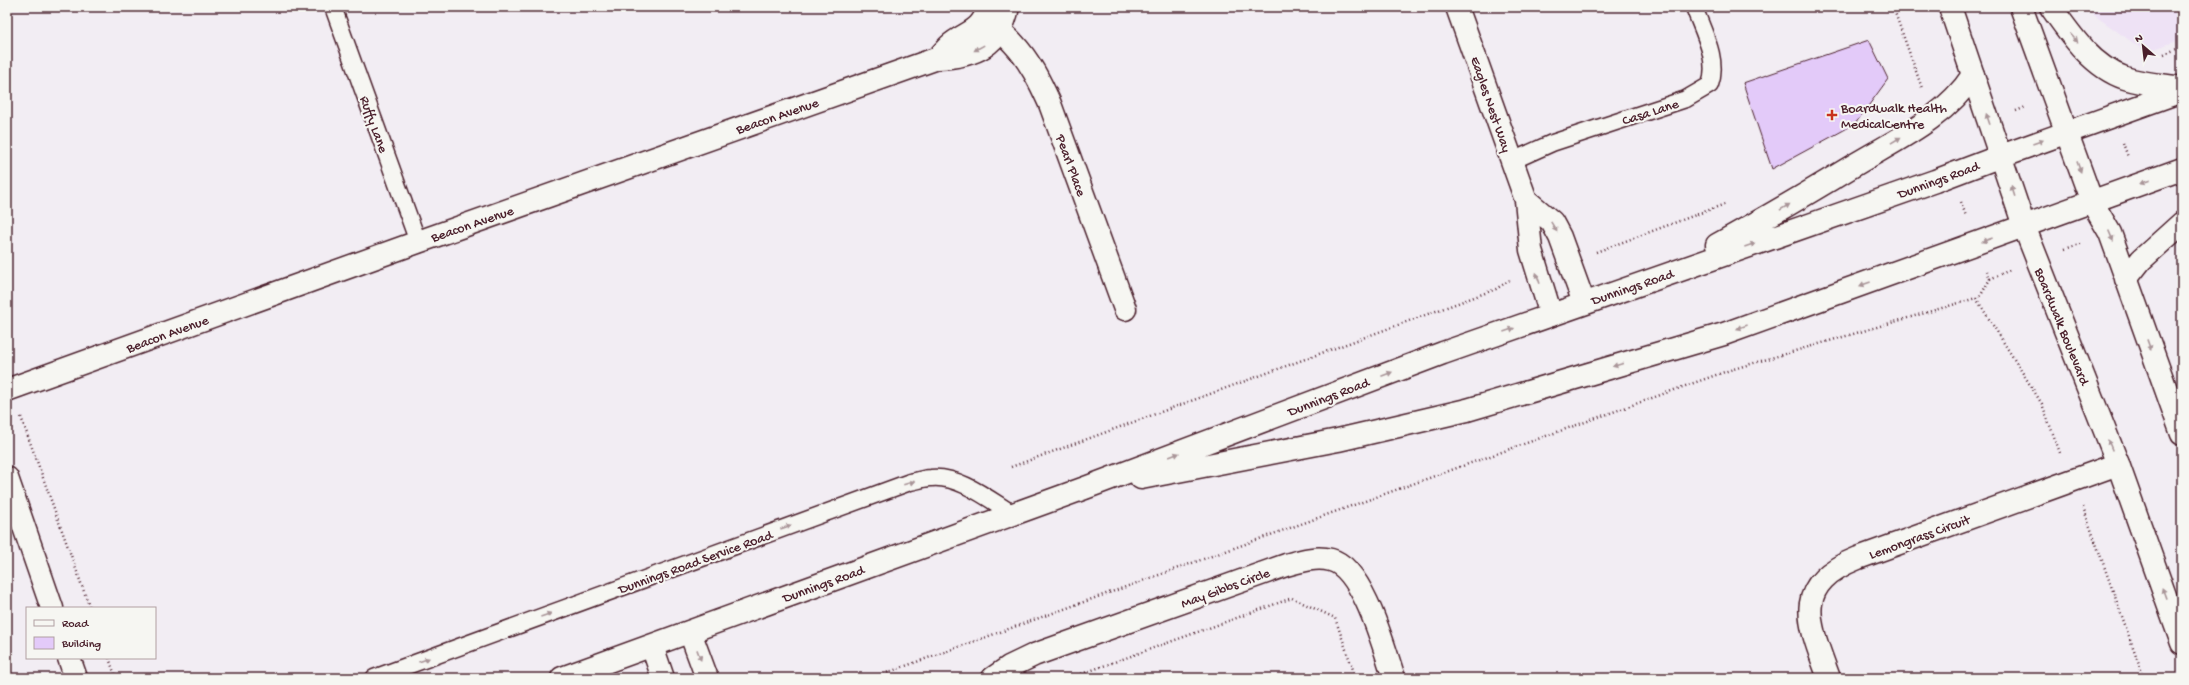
<svg xmlns="http://www.w3.org/2000/svg" width="2189" height="685" font-family="'Gochi Hand',sans-serif">
<style>
.built{fill:#eee2f5}
.building{fill:#e3caf9;stroke:#4a1f2b}
.lines{fill:none;stroke-linecap:round;stroke-linejoin:round}
.service-casing{stroke:#4a1f2b;stroke-width:19}
.minor-casing{stroke:#4a1f2b;stroke-width:25}
.tertiary-casing{stroke:#4a1f2b;stroke-width:25}
.secondary-casing{stroke:#4a1f2b;stroke-width:25}
.path{stroke:#4a1f2b;stroke-width:2.5;stroke-dasharray:1 3;stroke-linecap:butt}
.service{stroke:#f6f6f2;stroke-width:16}
.minor{stroke:#f6f6f2;stroke-width:22}
.tertiary{stroke:#f6f6f2;stroke-width:22}
.secondary{stroke:#f6f6f2;stroke-width:22}
.oneway{fill:#a99598}
.poi-dot{fill:#c8321e;stroke:#f6f6f2;stroke-width:1.5}
.labels{text-anchor:middle;stroke-width:4;stroke-linejoin:round;paint-order:stroke}
.street-label{font-size:14px;fill:#4a1f2b;stroke:#f6f6f2}
.poi-label{font-size:14px;fill:#4a1f2b;stroke:#f6f6f2;text-anchor:start}
</style>
<rect width="100%" height="100%" fill="#f2edf3"/>
<filter id="ink" filterUnits="userSpaceOnUse"><feTurbulence type="fractalNoise" baseFrequency=".025" numOctaves="2"/><feDisplacementMap in="SourceGraphic" scale="8" xChannelSelector="R" yChannelSelector="G"/><feConvolveMatrix kernelMatrix="1 2 1 2 8 2 1 2 1" color-interpolation-filters="sRGB"/></filter>
<g filter="url(#ink)">
<path class="built" d="M2091,7H2182V39L2146,52L2094,15Z"/>
<path class="building" d="M1869,40L1888,79L1855,124L1772,169L1743,83Z"/>
<g class="lines">
<defs>
<path id="service" d="M333,7L418,242
M1512,161L1552,143L1686,99L1710,85C1719,59 1703,32 1694,7
M374,678L910,482C917,481 924,478 931,478C959,475 990,500 1013,514"/>
<path id="minor" d="M1457,7L1526,200L1531,250L1551,315
M985,19C994,27 1005,34 1013,43C1030,61 1040,82 1050,104L1125,309
M938,58C941,55 945,50 949,46C966,31 982,33 988,7
M1526,200L1552,222L1560,237L1584,303
M7,390L418,242L938,58C975,56 1000,46 1008,7
M7,478L52,608
M690,632L707,678
M652,646L663,678
M69,658L76,678
M993,678L1009,667L1034,655L1286,565C1300,561 1316,556 1331,560C1363,568 1384,648 1394,678
M1829,678C1809,623 1790,585 1858,558L2118,464"/>
<path id="tertiary" d="M1717,245C1764,219 1810,192 1856,164C1898,139 1946,117 1973,75
M1141,478L1338,440L1467,410L1724,334L2024,226
M562,678L1085,488L1443,353L1935,181L2001,156"/>
<path id="secondary" d="M1950,7L2024,226L2118,464L2182,643
M2021,7L2092,202L2110,233L2182,434
M2051,7C2070,34 2092,67 2125,78C2143,84 2163,85 2182,88
M2001,156L2182,91
M2024,226L2182,169
M2126,279L2141,260L2182,223"/>
</defs>
<use href="#service" class="service-casing"/>
<use href="#minor" class="minor-casing"/>
<use href="#tertiary" class="tertiary-casing"/>
<use href="#secondary" class="secondary-casing"/>
<path class="path" d="M1893,7L1922,88
M2164,54L2182,47
M2016,111L2026,107
M2123,143L2128,157
M1961,202L1966,216
M2065,249L2083,243
M1596,252L1725,204
M1990,279L2010,270
M2182,284V293
M1976,298L2042,404L2060,453
M21,417L90,608
M1011,467L1496,289L1510,280
M2083,507L2144,678
M109,658L116,678
M872,678L1730,370L1976,298L1981,295L1990,279L1987,271
M1070,678L1292,598L1335,618L1356,678"/>
<use href="#service" class="service"/>
<use href="#minor" class="minor"/>
<use href="#tertiary" class="tertiary"/>
<use href="#secondary" class="secondary"/>
</g>
<defs><path id="oneway-solid" d="M-6-.8H1V-3.2L6.5 0L1 3.2V.8H-6Z"/></defs>
<g class="oneway">
<use href="#oneway-solid" transform="translate(2074 38) rotate(48)"/>
<use href="#oneway-solid" transform="translate(979 48) rotate(151)"/>
<use href="#oneway-solid" transform="translate(1988 119) rotate(-109)"/>
<use href="#oneway-solid" transform="translate(1896 140) rotate(-31)"/>
<use href="#oneway-solid" transform="translate(2038 142) rotate(-20)"/>
<use href="#oneway-solid" transform="translate(2079 167) rotate(70)"/>
<use href="#oneway-solid" transform="translate(2145 182) rotate(160)"/>
<use href="#oneway-solid" transform="translate(2013 191) rotate(-108)"/>
<use href="#oneway-solid" transform="translate(1785 207) rotate(-31)"/>
<use href="#oneway-solid" transform="translate(1554 227) rotate(58)"/>
<use href="#oneway-solid" transform="translate(2111 236) rotate(67)"/>
<use href="#oneway-solid" transform="translate(1987 240) rotate(160)"/>
<use href="#oneway-solid" transform="translate(1750 245) rotate(-19)"/>
<use href="#oneway-solid" transform="translate(1538 278) rotate(-109)"/>
<use href="#oneway-solid" transform="translate(1865 284) rotate(160)"/>
<use href="#oneway-solid" transform="translate(1742 327) rotate(160)"/>
<use href="#oneway-solid" transform="translate(1509 330) rotate(-19)"/>
<use href="#oneway-solid" transform="translate(2149 345) rotate(70)"/>
<use href="#oneway-solid" transform="translate(1618 365) rotate(164)"/>
<use href="#oneway-solid" transform="translate(1387 374) rotate(-21)"/>
<use href="#oneway-solid" transform="translate(2110 445) rotate(-112)"/>
<use href="#oneway-solid" transform="translate(1174 455) rotate(-21)"/>
<use href="#oneway-solid" transform="translate(909 483) rotate(-17)"/>
<use href="#oneway-solid" transform="translate(786 527) rotate(-20)"/>
<use href="#oneway-solid" transform="translate(2164 593) rotate(-110)"/>
<use href="#oneway-solid" transform="translate(546 615) rotate(-20)"/>
<use href="#oneway-solid" transform="translate(699 655) rotate(70)"/>
<use href="#oneway-solid" transform="translate(424 660) rotate(-20)"/>
</g>
</g>
<path class="poi-dot" d="M1830 109h4v4h4v4h-4v4h-4v-4h-4v-4h4z"/>
<g class="labels">
<g class="street-label">
<text transform="translate(1492 104) rotate(71)" y="5">Eagles Nest Way</text>
<text transform="translate(1650 111) rotate(-18)" y="5">Casa Lane</text>
<text transform="translate(777 115) rotate(-19)" y="5">Beacon Avenue</text>
<text transform="translate(375 124) rotate(70)" y="5">Ruffy Lane</text>
<text transform="translate(1072 165) rotate(70)" y="5">Pearl Place</text>
<text transform="translate(1938 179) rotate(-20)" y="5">Dunnings Road</text>
<text transform="translate(472 223) rotate(-19)" y="5">Beacon Avenue</text>
<text transform="translate(1632 286) rotate(-19)" y="5">Dunnings Road</text>
<text transform="translate(2063 326) rotate(68)" y="5">Boardwalk Boulevard</text>
<text transform="translate(167 333) rotate(-20)" y="5">Beacon Avenue</text>
<text transform="translate(1328 396) rotate(-21)" y="5">Dunnings Road</text>
<text transform="translate(1919 536) rotate(-20)" y="5">Lemongrass Circuit</text>
<text transform="translate(695 561) rotate(-20)" y="5">Dunnings Road Service Road</text>
<text transform="translate(823 583) rotate(-20)" y="5">Dunnings Road</text>
<text transform="translate(1225 587) rotate(-20)" y="5">May Gibbs Circle</text>
</g>
<g class="poi-label">
<text x="1841" y="112">Boardwalk Health<tspan x="1841" dy="16">MedicalCentre</tspan></text>
</g>
</g>
<rect width="2189" height="685" fill="none" stroke="#f6f6f2" stroke-width="24"/>
<rect x="12" y="12" width="2165" height="661" fill="none" stroke="#4a1f2b" stroke-width="1.5" filter="url(#ink)"/>
<rect x="26" y="607" width="130" height="52" fill="#f6f6f2" stroke="#b1a0a2"/>
<rect x="34" y="620" width="20" height="6" fill="#f6f6f2" stroke="#b1a0a2"/>
<text x="62" y="627" font-size="12" fill="#4a1f2b">Road</text>
<rect x="34" y="637" width="20" height="12" fill="#e3caf9" stroke="#b1a0a2"/>
<text x="62" y="647" font-size="12" fill="#4a1f2b">Building</text>
<g transform="translate(2143 46) rotate(332)" stroke="#f6f6f2" stroke-width="3" paint-order="stroke">
<path d="M0-3L7 15L0 10L-7 15Z" fill="#4a1f2b"/>
<text y="-6" font-size="11" font-weight="bold" text-anchor="middle" fill="#4a1f2b">N</text>
</g>
</svg>
